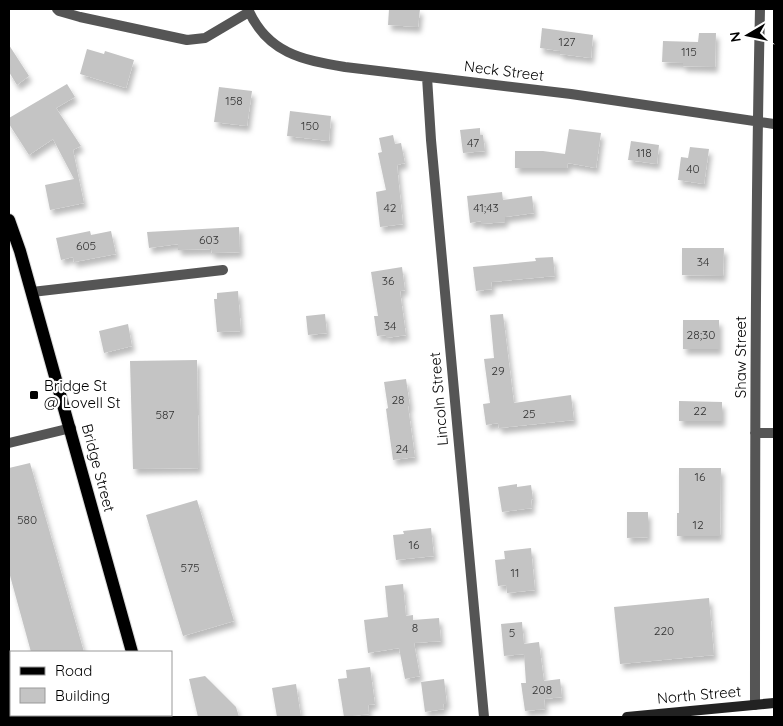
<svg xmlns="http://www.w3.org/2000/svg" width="783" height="726" font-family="Quicksand,sans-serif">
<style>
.building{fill:#c4c4c4;filter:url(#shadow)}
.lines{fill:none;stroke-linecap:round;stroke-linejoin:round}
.primary-casing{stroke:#dbdbdb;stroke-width:14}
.street{stroke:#555;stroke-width:10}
.secondary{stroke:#222;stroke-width:10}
.primary{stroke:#000;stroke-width:12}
.poi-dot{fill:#000;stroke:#fff;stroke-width:2}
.labels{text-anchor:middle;stroke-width:4.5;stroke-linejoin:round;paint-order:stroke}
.number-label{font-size:12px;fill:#313131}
.street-label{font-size:15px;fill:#000;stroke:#fff}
.poi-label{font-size:15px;fill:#000;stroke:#fff;text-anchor:start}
</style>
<defs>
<filter id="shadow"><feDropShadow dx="3" dy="5.5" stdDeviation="2.5" flood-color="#0004"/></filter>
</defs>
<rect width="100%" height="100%" fill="#fff"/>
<path class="building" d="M389,9H420L418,27L388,25Z
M542,28L593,35L591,58L560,54V51L540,48Z
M699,33H716L715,67L683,66V63L662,62L663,41L698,42Z
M9,45L29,76L17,85L9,72Z
M87,49L104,54L105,51L134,60L126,88L80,74Z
M67,84L75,97L56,108L81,146L73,150L84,203L50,210L45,185L74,179L53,139L29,155L9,124V118Z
M219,87L252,91L247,126L214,122Z
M290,111L331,116L329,141L287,136Z
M480,128V135H483L485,151L463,153L460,130Z
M569,129L601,133L596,168L568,163L567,168H515V151H543L565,154Z
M393,135L395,144L401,143L405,163L397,165L403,224L380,227L376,192L386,190L378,153L382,152L379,138Z
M631,141L659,145L657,164L628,160Z
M690,147L709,149L704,184L678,180L681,157L688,158Z
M502,192L503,200L532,196L534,213L505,217V222L481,224V221L470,223L467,196Z
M239,227L240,252L212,253L211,249L178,250V244L149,248L147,232Z
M90,231L91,235L111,231L116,254L74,262L73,257L61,260L56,238Z
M682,248H724L723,276L682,275Z
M553,257L555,276L491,282L492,289L476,291L473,267L536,261L535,258Z
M402,267L405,290L400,291L406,335L386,338V335L377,336L374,316H378L371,272Z
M238,291L241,331L217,332L214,299H217V293Z
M325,314L327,333L308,335L306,316Z
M503,314L514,403L571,395L574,420L499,428L498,423L486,425L483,404L490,403L484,359L494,358L490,315Z
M683,320H719V349H683Z
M128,324L132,346L104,353L99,331Z
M197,360L199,468L133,469L130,361Z
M406,379L410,406H408L415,457L393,460L386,409L388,408L384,382Z
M679,401L722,402V421H679Z
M30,463L84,652H31L9,572V468Z
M679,468H721L720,536H677V513H679Z
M517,484V487L531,485L533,499L531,500L532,508L502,512L498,487Z
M197,500L234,621L183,636L146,515Z
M627,512H648V537L627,538Z
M431,528L434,556L396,560L393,535L404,534L403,531Z
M531,548L535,590L507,593L506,585L498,586L495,560L505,559L504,551Z
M403,584L406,616L413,615V620L439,618L441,641L414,643L420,676L405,679L399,648L368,653L364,620L388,617L385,586Z
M709,598L714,655L620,664L614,607Z
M522,622L524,644L539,642L544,681L560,679L562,697L544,699L545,709L525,711L521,683H526L524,654L504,656L501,624Z
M370,667L375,704L368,705L369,714L344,717L338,679L347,678L346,670Z
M205,676L236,707L239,717H198L189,679Z
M444,679L447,704H443L444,709L425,712L421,682Z
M296,684L301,717H277L272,688Z"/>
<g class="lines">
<defs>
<path id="primary" d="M9,220L20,251L132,652
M150,715L151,717"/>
</defs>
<use href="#primary" class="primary-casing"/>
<path class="street" d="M57,9L59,11L80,17L187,40L205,38L249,12
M248,9C267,53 302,60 345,67L571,94L774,124
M427,77L431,140L484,717
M32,292L223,270
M755,433H774
M9,443L71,428
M755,705C755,473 755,241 760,9"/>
<path class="secondary" d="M627,717L774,703"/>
<use href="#primary" class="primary"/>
</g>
<rect class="poi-dot" x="29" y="390" width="10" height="10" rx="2.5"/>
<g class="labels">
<g class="number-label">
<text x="567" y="46">127</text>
<text x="689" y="56">115</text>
<text x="234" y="105">158</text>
<text x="310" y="130">150</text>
<text x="473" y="147">47</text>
<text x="644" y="157">118</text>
<text x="693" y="173">40</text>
<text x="390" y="212">42</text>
<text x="486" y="212">41;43</text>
<text x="209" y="244">603</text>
<text x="86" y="250">605</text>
<text x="703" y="266">34</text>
<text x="388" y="285">36</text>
<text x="390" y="330">34</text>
<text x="701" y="339">28;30</text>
<text x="498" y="375">29</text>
<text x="398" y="404">28</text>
<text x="700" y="415">22</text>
<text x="529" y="418">25</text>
<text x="165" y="419">587</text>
<text x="402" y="453">24</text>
<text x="700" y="481">16</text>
<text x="27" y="524">580</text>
<text x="698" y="529">12</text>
<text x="414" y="549">16</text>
<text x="190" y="572">575</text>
<text x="515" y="577">11</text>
<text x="415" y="632">8</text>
<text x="664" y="635">220</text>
<text x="512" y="637">5</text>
<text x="542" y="694">208</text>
</g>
<g class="street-label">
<text transform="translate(504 71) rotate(7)" y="5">Neck Street</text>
<text transform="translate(741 357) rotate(-90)" y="5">Shaw Street</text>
<text transform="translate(439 399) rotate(-95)" y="5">Lincoln Street</text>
<text transform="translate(98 468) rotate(75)" y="5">Bridge Street</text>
<text transform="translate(699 695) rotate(-5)" y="5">North Street</text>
</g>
<g class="poi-label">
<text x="44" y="391">Bridge St<tspan x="44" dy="17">@ Lovell St</tspan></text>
</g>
</g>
<rect width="783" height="726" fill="none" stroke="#000000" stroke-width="20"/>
<rect x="10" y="651" width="162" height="65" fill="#ffffff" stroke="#999999"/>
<rect x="20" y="667" width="25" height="8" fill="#000000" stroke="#999999"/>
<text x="55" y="676" font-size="15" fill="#000000">Road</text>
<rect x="20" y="688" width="25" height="15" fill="#c4c4c4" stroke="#999999"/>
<text x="55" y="701" font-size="15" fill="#000000">Building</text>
<g transform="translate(748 35) rotate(261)" stroke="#ffffff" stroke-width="4" paint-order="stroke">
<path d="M0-4L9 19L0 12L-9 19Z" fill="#000000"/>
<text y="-8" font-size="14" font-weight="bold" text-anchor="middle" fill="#000000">N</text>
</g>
</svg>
